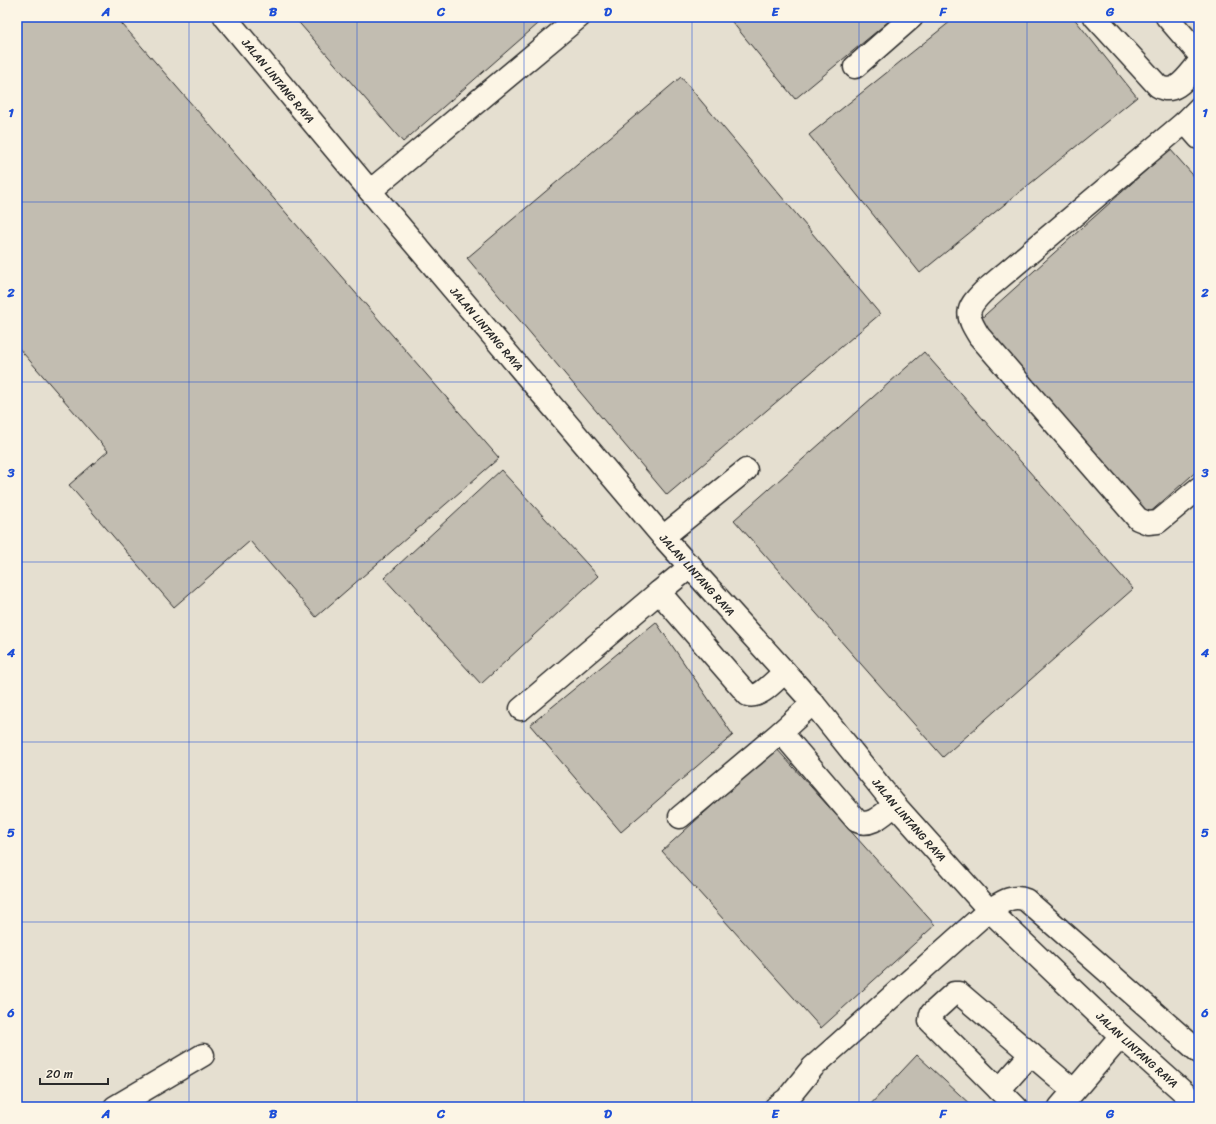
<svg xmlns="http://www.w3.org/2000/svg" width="1216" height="1124" font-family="Sriracha,sans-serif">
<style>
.built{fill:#e5dfd0}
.building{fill:#c2bdb1;stroke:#2b2b2b}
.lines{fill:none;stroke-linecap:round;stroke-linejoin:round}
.minor-casing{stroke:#2b2b2b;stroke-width:25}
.minor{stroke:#fcf5e5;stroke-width:22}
.grid{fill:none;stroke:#1d4ed8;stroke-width:1;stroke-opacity:0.55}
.labels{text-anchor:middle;stroke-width:3.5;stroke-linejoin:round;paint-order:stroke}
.street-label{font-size:11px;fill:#2b2b2b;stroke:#fcf5e5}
.neatline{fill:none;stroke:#1d4ed8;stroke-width:1.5}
.grid-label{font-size:13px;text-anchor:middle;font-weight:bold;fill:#1d4ed8}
</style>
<rect width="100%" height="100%" fill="#f4edde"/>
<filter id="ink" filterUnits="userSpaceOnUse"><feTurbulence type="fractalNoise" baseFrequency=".025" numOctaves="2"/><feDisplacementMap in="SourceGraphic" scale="8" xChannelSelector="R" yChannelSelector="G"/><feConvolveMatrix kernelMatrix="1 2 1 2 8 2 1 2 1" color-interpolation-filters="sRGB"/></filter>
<g filter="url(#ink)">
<path class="built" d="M17,17H1199V1107H17Z"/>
<path class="building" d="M17,17H116L499,458L316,617L250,541L174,607L69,485L108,451L17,346Z
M294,17H546L403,142Z
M728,17H894L795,99Z
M956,17H1073L1137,97L920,273L809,135Z
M681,77L880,314L667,495L467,258Z
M1170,149L1199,182V469L1147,515L976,323Z
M924,352L1133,589L943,757L734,520Z
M501,470L598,576L481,684L384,578Z
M656,622L733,735L621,832L530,725Z
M776,748L935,925L821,1028L662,851Z
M917,1055L973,1107H868Z"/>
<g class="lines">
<defs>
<g id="minor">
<path id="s1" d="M225,17L370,191L663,537L813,703L895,805L989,910L1121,1036L1199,1106"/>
<path d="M1095,17L1158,86C1176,97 1188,75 1199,63"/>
<path d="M1167,17L1199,54"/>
<path d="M855,67L912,17"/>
<path d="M1199,108L1185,122L983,292C965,310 966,315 979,336L1138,519L1148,523L1158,522L1199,488"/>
<path d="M1185,122L1199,138"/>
<path d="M370,191L579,17"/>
<path d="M663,537L746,470"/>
<path d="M659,592L691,566"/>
<path d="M521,709L659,592L748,695C760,699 776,679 785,672"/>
<path d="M781,732L813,703"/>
<path d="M680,817L781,732L857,821C871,828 884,813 895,805"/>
<path d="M999,1090L1031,1054"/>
<path d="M115,1107L203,1055"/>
<path d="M776,1107L787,1099L813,1067L989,910C1001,903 1012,894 1026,900L1199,1052"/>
<path d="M1016,1107L930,1021L931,1014L954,993H959L1073,1090"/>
<path d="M1060,1107L1121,1036"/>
</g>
</defs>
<use href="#minor" class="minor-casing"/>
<use href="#minor" class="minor"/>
</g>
</g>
<path class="grid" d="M189,17V1107M357,17V1107M524,17V1107M692,17V1107M859,17V1107M1027,17V1107M17,202H1199M17,382H1199M17,562H1199M17,742H1199M17,922H1199"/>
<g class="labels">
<g class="street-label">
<text dy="4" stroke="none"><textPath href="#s1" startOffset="83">JALAN LINTANG RAYA</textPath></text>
<text dy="4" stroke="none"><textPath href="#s1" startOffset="407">JALAN LINTANG RAYA</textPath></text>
<text dy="4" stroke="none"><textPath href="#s1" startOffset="731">JALAN LINTANG RAYA</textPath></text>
<text dy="4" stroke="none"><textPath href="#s1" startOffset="1055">JALAN LINTANG RAYA</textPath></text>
<text dy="4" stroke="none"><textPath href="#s1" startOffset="1379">JALAN LINTANG RAYA</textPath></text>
</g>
</g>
<rect width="1216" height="1124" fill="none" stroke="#fcf5e5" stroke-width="44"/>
<path d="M40 1078v6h68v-6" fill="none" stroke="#2b2b2b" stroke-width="2"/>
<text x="46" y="1078" font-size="12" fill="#2b2b2b" stroke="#fcf5e5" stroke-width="3" paint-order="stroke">20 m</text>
<rect x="22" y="22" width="1172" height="1080" class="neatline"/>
<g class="grid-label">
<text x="106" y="16">A</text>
<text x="273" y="16">B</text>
<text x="441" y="16">C</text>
<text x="608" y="16">D</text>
<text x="775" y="16">E</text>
<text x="943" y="16">F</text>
<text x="1110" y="16">G</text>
<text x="11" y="117">1</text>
<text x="1205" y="117">1</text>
<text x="11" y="297">2</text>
<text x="1205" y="297">2</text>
<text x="11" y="477">3</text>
<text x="1205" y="477">3</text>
<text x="11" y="657">4</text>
<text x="1205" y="657">4</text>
<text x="11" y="837">5</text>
<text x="1205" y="837">5</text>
<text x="11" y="1017">6</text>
<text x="1205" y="1017">6</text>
<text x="106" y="1118">A</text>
<text x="273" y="1118">B</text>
<text x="441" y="1118">C</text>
<text x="608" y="1118">D</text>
<text x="775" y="1118">E</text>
<text x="943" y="1118">F</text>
<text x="1110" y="1118">G</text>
</g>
</svg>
